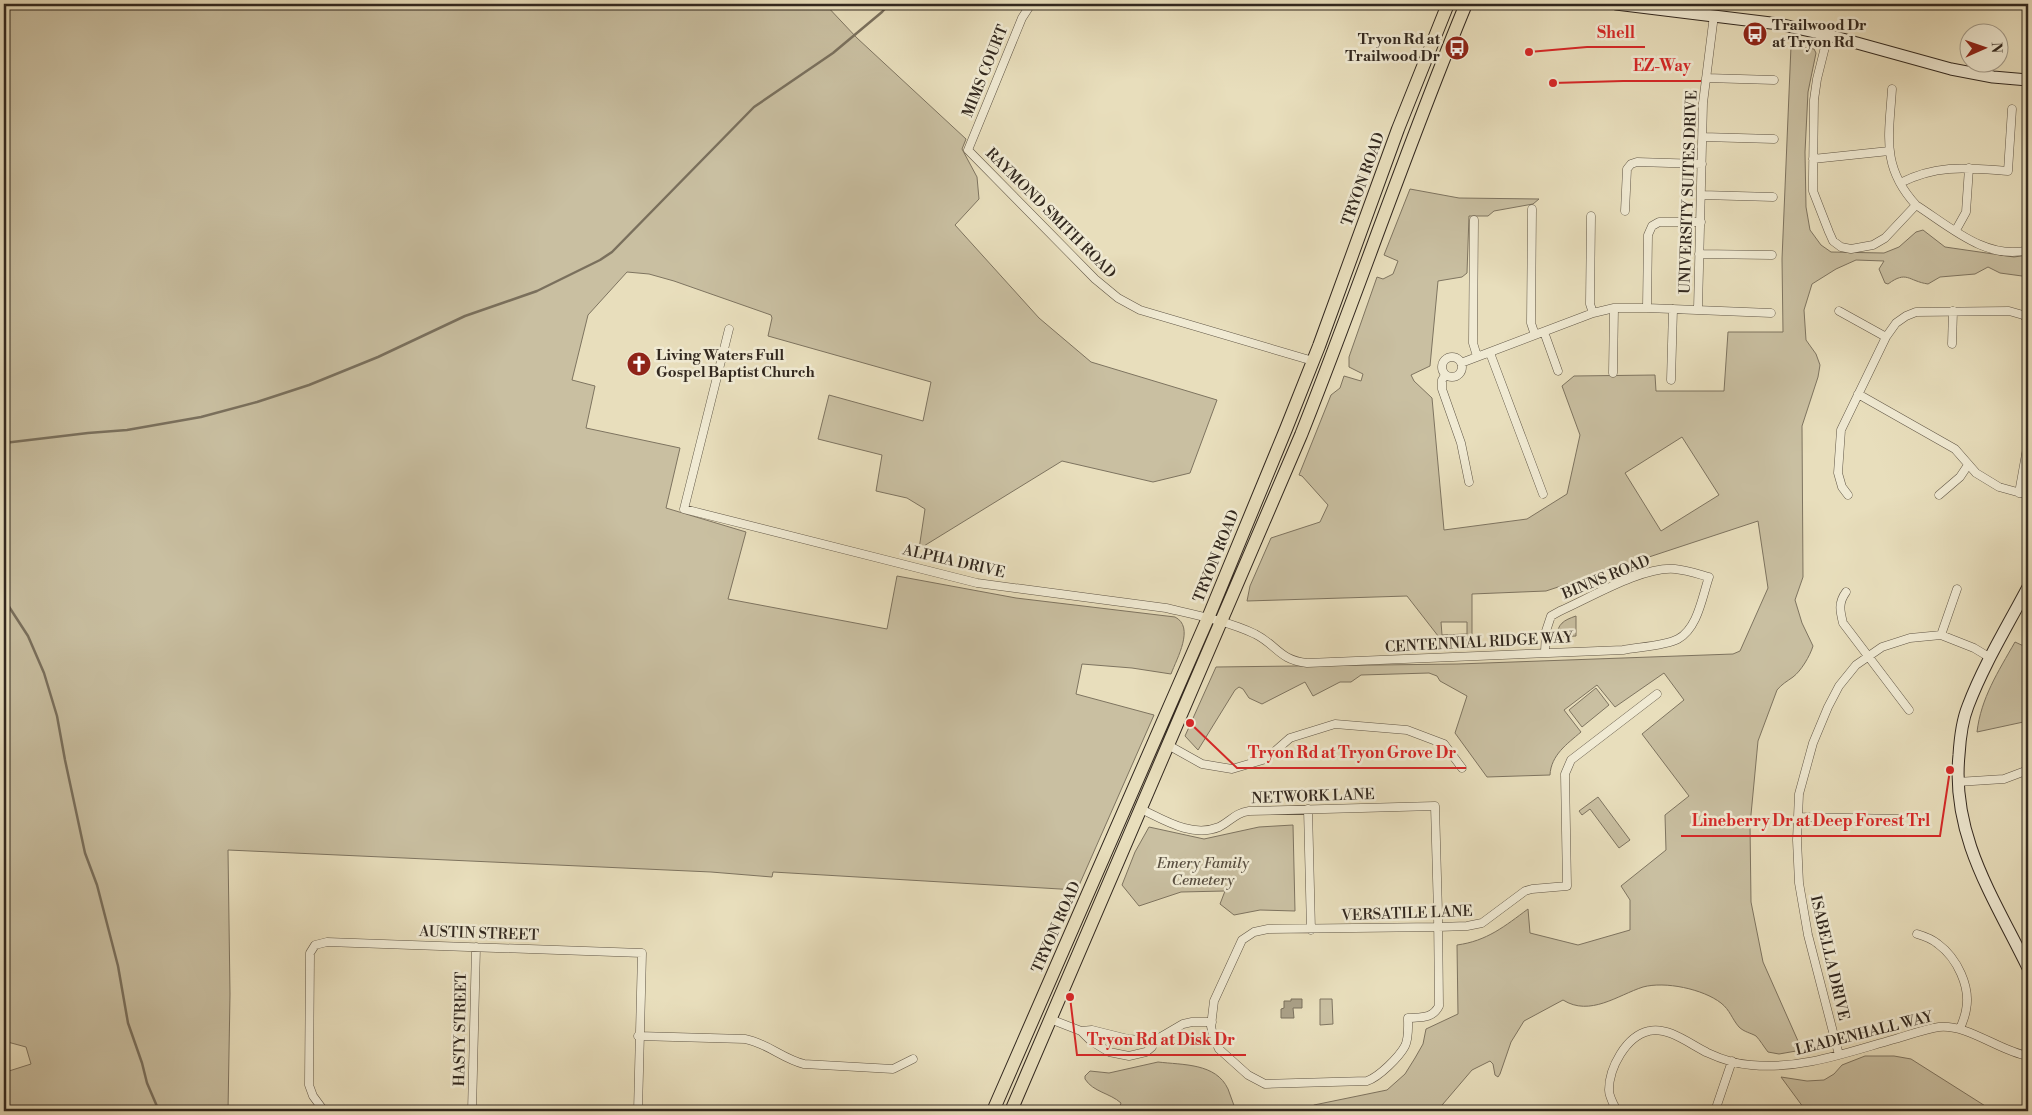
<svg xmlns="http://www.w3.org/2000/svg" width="2032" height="1115" font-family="'Libre Bodoni',serif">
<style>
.green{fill:#c9bfa1;stroke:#7e7460;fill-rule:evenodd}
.water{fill:#aaa087;stroke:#7a705d}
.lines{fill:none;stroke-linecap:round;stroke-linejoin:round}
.stream{stroke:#7a705d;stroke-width:2.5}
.street-casing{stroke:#605646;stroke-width:9}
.secondary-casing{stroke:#32281f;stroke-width:13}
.primary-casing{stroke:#32281f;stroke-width:14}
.street{stroke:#f0ead3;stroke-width:8}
.secondary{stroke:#f0ead3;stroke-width:11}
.primary{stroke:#e8debc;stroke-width:12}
.labels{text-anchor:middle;stroke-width:5;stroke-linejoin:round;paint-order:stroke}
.poi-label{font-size:15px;font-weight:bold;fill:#32281f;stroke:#f0ead3;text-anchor:start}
.street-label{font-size:15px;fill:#32281f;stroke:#f0ead3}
.park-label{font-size:15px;font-style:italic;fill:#584e40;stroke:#f0ead3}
.leader{fill:none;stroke:#d62828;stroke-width:2}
.callout-dot{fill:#d62828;stroke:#f0ead3;stroke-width:2}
.callout-label{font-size:16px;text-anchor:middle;font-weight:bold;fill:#d62828;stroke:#f0ead3;stroke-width:5;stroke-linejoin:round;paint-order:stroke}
</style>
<rect width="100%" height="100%" fill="#e8debc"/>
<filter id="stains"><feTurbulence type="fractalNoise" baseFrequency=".004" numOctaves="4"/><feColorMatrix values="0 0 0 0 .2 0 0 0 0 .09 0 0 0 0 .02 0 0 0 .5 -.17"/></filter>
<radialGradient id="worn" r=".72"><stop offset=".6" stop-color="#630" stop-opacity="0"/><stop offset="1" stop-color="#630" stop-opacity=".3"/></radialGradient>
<path class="green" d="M4,4H825L857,38L966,139L962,149L977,177L979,199L955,225L1039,318L1091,362L1217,400L1190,473L1153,482L1062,461L919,549L925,509L907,498L876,491L882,455L818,439L829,395L923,421L931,382L768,336L772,318L771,315L674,281L649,274L627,272L588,315L572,380L595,386L586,428L680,448L666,508L746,532L728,599L887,629L897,576L1016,598L1175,617C1195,627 1177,658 1171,674L1132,668L1082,664L1076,694L1154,715L1077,890L773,872L772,877L711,872L228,850L230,994L228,1111H6L4,1109V1079L9,1071L31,1064L26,1047L4,1041Z
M1791,46L1814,49L1816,53L1808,92L1805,152L1806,207L1810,230L1821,245L1831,252L1884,253L1899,247L1916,232L1923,230L1945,247L2014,257L2028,255V275L2022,276L2000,273L1988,267L1975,274L1940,277L1928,284C1908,281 1907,270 1888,284L1885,283L1879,269L1884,261L1856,260L1836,269L1812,284L1804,310L1806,340L1816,354L1820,365L1818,377L1802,426L1803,577L1795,600L1802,623L1813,646C1810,656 1801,671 1793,677C1786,682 1782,684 1777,690L1758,741L1750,825L1751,902L1763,962L1802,1050L1779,1054L1768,1052C1764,1047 1760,1040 1756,1036C1751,1033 1744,1032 1739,1027C1732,1019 1730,1010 1721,1003C1703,989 1665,981 1643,987C1618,995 1590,1017 1563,1000L1524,1021L1511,1042L1500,1074L1498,1077L1495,1075L1493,1064L1490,1061L1472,1070L1437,1111H1306L1314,1105L1387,1090L1405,1074L1415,1058L1423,1044L1426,1029L1458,1014L1457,945C1487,941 1505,926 1528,909L1530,933L1578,945L1630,930V900L1621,886L1666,850L1665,815L1689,796L1642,734L1684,700L1664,673L1615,707L1597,685L1564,710L1581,732C1567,744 1551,755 1550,775L1487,777L1455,733L1467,696L1440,681L1437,676L1429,673L1361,675L1351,682H1340L1313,696L1305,682L1262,704L1249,698L1243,689L1239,687L1235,690L1198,750L1185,736L1216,667L1458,664L1733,654L1740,651L1768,588L1758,521L1546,591L1472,594V640L1442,641L1407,596L1247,601L1250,586L1271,538L1320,522L1328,505L1302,476L1299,475L1331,395L1340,388L1344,376L1361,381L1363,374L1349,367V357L1377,277L1383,279L1393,274L1398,261L1384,255L1410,189L1459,198L1539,199L1533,204L1494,211L1488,216H1469L1467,273L1462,277L1438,281L1430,366L1411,375L1414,381L1432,398L1444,530L1527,519L1567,494L1580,435L1562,386L1574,376L1655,375L1656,391H1724L1728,332H1783L1782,259ZM1682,437L1719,495L1661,531L1625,473ZM1441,622H1467V634L1442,635Z
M1576,616V636L1557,637C1557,624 1564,620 1576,616Z
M2015,642L2028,648V721L1977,732C1981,698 1998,672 2015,642Z
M1596,688L1609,705L1582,727L1569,710Z
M1598,797L1630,840L1619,848L1590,809L1582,815L1579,811Z
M1293,825L1295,911L1260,910L1234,915L1220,904L1225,891L1181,892L1139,906L1122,885L1135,852L1149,827L1204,839L1259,827Z
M1320,999H1332L1333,1024L1320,1025Z
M1865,1056H1894L1911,1059L1990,1109L2003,1111H1806L1781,1077L1807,1081L1824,1080L1834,1074L1842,1065Z
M1158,1062C1183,1065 1216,1063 1228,1089C1231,1096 1233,1104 1236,1111H1118L1121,1103C1110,1093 1093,1092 1085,1079V1076L1090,1071L1109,1073Z"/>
<path class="water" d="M1291,999H1302V1008H1293L1294,1018H1281V1009L1284,1008V1001H1291Z"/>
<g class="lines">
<path class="stream" d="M4,443L88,433L127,430L201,417L257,402L309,385L378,357L465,316L537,291L600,260L612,252L754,107L833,53L882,12L889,4
M4,599L28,636L44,673L57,716L65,760L85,853L97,885L118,966L128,1023L142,1063L147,1083L159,1111"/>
<defs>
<path id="street" d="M1031,4L1022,18L968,150L1095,279L1118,298L1140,310L1313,361
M1828,35L1817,79L1814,100L1813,177V191L1829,232L1833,241L1841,247L1851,249L1873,245L1885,238L1916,205
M1706,78L1774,80
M1892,89C1889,136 1881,167 1916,205C1949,226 1987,261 2028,250
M1703,137L1774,139
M1813,159L1889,151
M1900,183C1938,164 1967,168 2008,171L2012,109
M1702,195L1773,197
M1532,209L1531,323L1535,335
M1625,211L1627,169L1631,164L1637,162L1702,164
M1591,216L1590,304L1593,313
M1474,220L1473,343L1477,356
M1956,230L1966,212L1969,168
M1699,254L1772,255
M1647,308L1648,235L1652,226L1659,222H1701
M1698,309L1703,103L1714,15
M1839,311L1886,337
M729,329L684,509L977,583L1166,608C1196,615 1227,621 1255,634C1277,645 1279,660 1307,663L1623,650C1638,647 1665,646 1678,639C1698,628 1702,597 1709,577C1698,574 1686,570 1675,569C1643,566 1590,598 1560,611L1551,616L1546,631L1545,652
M1544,332L1558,371
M1952,344L1953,311
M1490,353L1543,494
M1442 367a10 10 0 1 1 20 0a10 10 0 1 1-20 0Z
M1461,363L1593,313L1614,308H1647L1771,313
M1613,373L1614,308
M1445,375L1442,380V389L1461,443L1469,482
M1671,380L1673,309
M1858,394L1955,449L1976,473L1999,487L2028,495
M2019,493L2028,443
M1848,495L1842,487L1838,473L1841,430L1886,337L1896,323L1906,316L1916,312L2009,311L2023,315L2028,319
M1939,495L1960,477L1968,465
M1846,592C1838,603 1840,611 1843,623L1909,710
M1941,635L1957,589
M1168,745L1202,764L1232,769L1266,759L1290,738L1335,724L1407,730L1444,744L1462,768
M1957,782L2004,779L2028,770
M1141,809C1164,820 1192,838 1219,827C1231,821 1235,813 1249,811L1435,806L1438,913L1439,1006C1432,1019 1422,1017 1408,1018C1408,1027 1409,1038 1405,1046C1399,1057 1379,1077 1367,1081L1265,1084L1248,1075L1219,1049L1213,1036L1211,1026L1214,1001L1242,940L1254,932L1268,929L1438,927L1467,926L1482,923L1525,891L1532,889L1567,886L1565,774L1571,760L1657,694
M1308,809L1311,930
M1799,817L1899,819
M1917,934C1924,936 1932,939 1938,944C1957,958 1971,987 1966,1010C1965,1017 1962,1023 1960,1029
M1050,1019L1081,1031L1091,1041L1109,1052L1129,1056L1146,1052L1152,1047L1154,1041L1183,1024L1192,1022H1212
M1081,1031L1092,1030L1128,1039L1154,1041
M638,1036L745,1039C767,1043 783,1059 804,1064L893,1069L913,1059
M1839,1055L1808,935L1799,883L1797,840L1799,794L1813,743L1828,707L1839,686L1856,665L1882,647L1910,638L1941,635L1974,648L1989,657
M324,1111L313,1096L309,1085L310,953L315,945L327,942L642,953L638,1111
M472,1111L476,947
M1617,1111C1614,1105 1609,1097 1609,1090C1609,1068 1626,1036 1649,1031C1668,1026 1691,1045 1708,1053C1721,1059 1736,1064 1751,1065C1801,1070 1848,1052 1895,1039C1909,1035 1925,1029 1939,1027C1968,1024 1999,1051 2028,1056
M1715,1111L1732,1061"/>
<path id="secondary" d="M1616,4L1779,24L1828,35L1951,69L1993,77L2028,80
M2028,587C2007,627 1984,664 1968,706C1962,721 1960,738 1959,755C1951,836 1994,898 2028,968"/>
<path id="primary" d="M993,1111L1208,618L1286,429L1319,346L1398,129L1448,4
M1011,1111L1301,435C1358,292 1407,146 1466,4"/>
</defs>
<use href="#street" class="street-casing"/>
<use href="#secondary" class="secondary-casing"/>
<use href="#primary" class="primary-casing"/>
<use href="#street" class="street"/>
<use href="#secondary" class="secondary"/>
<use href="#primary" class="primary"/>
</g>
<defs>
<symbol id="bus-disc" viewBox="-11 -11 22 22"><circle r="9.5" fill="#8f2418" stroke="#f0ead3"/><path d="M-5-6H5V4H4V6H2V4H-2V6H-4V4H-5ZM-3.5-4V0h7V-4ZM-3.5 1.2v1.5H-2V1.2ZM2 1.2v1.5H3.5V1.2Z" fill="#fff"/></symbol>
<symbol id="church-disc" viewBox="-11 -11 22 22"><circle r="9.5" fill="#8f2418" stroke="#f0ead3"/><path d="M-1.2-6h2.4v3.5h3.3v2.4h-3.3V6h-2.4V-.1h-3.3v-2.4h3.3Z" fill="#fff"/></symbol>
</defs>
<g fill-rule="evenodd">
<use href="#bus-disc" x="1741" y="20" width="28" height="28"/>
<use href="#bus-disc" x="1443" y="34" width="28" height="28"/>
<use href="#church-disc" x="625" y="350" width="28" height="28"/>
</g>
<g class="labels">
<g class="poi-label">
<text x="1772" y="30">Trailwood Dr<tspan x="1772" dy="17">at Tryon Rd</tspan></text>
<text x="1440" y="44" text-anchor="end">Tryon Rd at<tspan x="1440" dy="17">Trailwood Dr</tspan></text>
<text x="656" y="360">Living Waters Full<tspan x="656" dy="17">Gospel Baptist Church</tspan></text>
</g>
<g class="street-label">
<text transform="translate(985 71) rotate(-68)" y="5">MIMS COURT</text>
<text transform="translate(1363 179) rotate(-70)" y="5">TRYON ROAD</text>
<text transform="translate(1688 192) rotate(-88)" y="5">UNIVERSITY SUITES DRIVE</text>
<text transform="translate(1051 213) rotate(45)" y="5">RAYMOND SMITH ROAD</text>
<text transform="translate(1216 556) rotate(-68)" y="5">TRYON ROAD</text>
<text transform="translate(954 561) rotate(13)" y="5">ALPHA DRIVE</text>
<text transform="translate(1606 577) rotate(-22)" y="5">BINNS ROAD</text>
<text transform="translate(1479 642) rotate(-3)" y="5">CENTENNIAL RIDGE WAY</text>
<text transform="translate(1313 796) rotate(-2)" y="5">NETWORK LANE</text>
<text transform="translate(1407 913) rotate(-2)" y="5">VERSATILE LANE</text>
<text transform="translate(1056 927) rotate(-66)" y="5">TRYON ROAD</text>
<text transform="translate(479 933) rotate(2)" y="5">AUSTIN STREET</text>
<text transform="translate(1830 958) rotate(77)" y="5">ISABELLA DRIVE</text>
<text transform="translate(460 1029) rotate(-89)" y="5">HASTY STREET</text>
<text transform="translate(1864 1033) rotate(-14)" y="5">LEADENHALL WAY</text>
</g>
<g class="park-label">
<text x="1203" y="868">Emery Family<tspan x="1203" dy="17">Cemetery</tspan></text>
</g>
</g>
<path class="leader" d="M1529 52L1587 47H1645M1553 83L1623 81H1701M1190 723L1237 768H1466M1950 770L1940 836H1681M1070 997L1077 1055H1246"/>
<g class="callout-dot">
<circle cx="1529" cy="52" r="5"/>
<circle cx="1553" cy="83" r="5"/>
<circle cx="1190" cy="723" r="5"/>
<circle cx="1950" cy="770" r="5"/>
<circle cx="1070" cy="997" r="5"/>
</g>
<g class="callout-label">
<text x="1616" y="38">Shell</text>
<text x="1662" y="71">EZ-Way</text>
<text x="1352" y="758">Tryon Rd at Tryon Grove Dr</text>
<text x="1811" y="826">Lineberry Dr at Deep Forest Trl</text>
<text x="1161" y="1045">Tryon Rd at Disk Dr</text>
</g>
<rect width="2032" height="1115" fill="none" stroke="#e8debc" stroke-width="20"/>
<rect x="5" y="5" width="2022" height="1105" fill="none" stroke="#32281f" stroke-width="2.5"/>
<rect x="10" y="10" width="2012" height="1095" fill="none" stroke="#32281f"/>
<g transform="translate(1984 48) rotate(88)"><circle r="24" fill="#f0ead3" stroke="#a49c8b"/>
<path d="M0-4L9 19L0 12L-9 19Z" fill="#8f2418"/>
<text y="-8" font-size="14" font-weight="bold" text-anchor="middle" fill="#32281f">N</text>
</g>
<rect width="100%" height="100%" filter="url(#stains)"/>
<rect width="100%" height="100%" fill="url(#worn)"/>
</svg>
